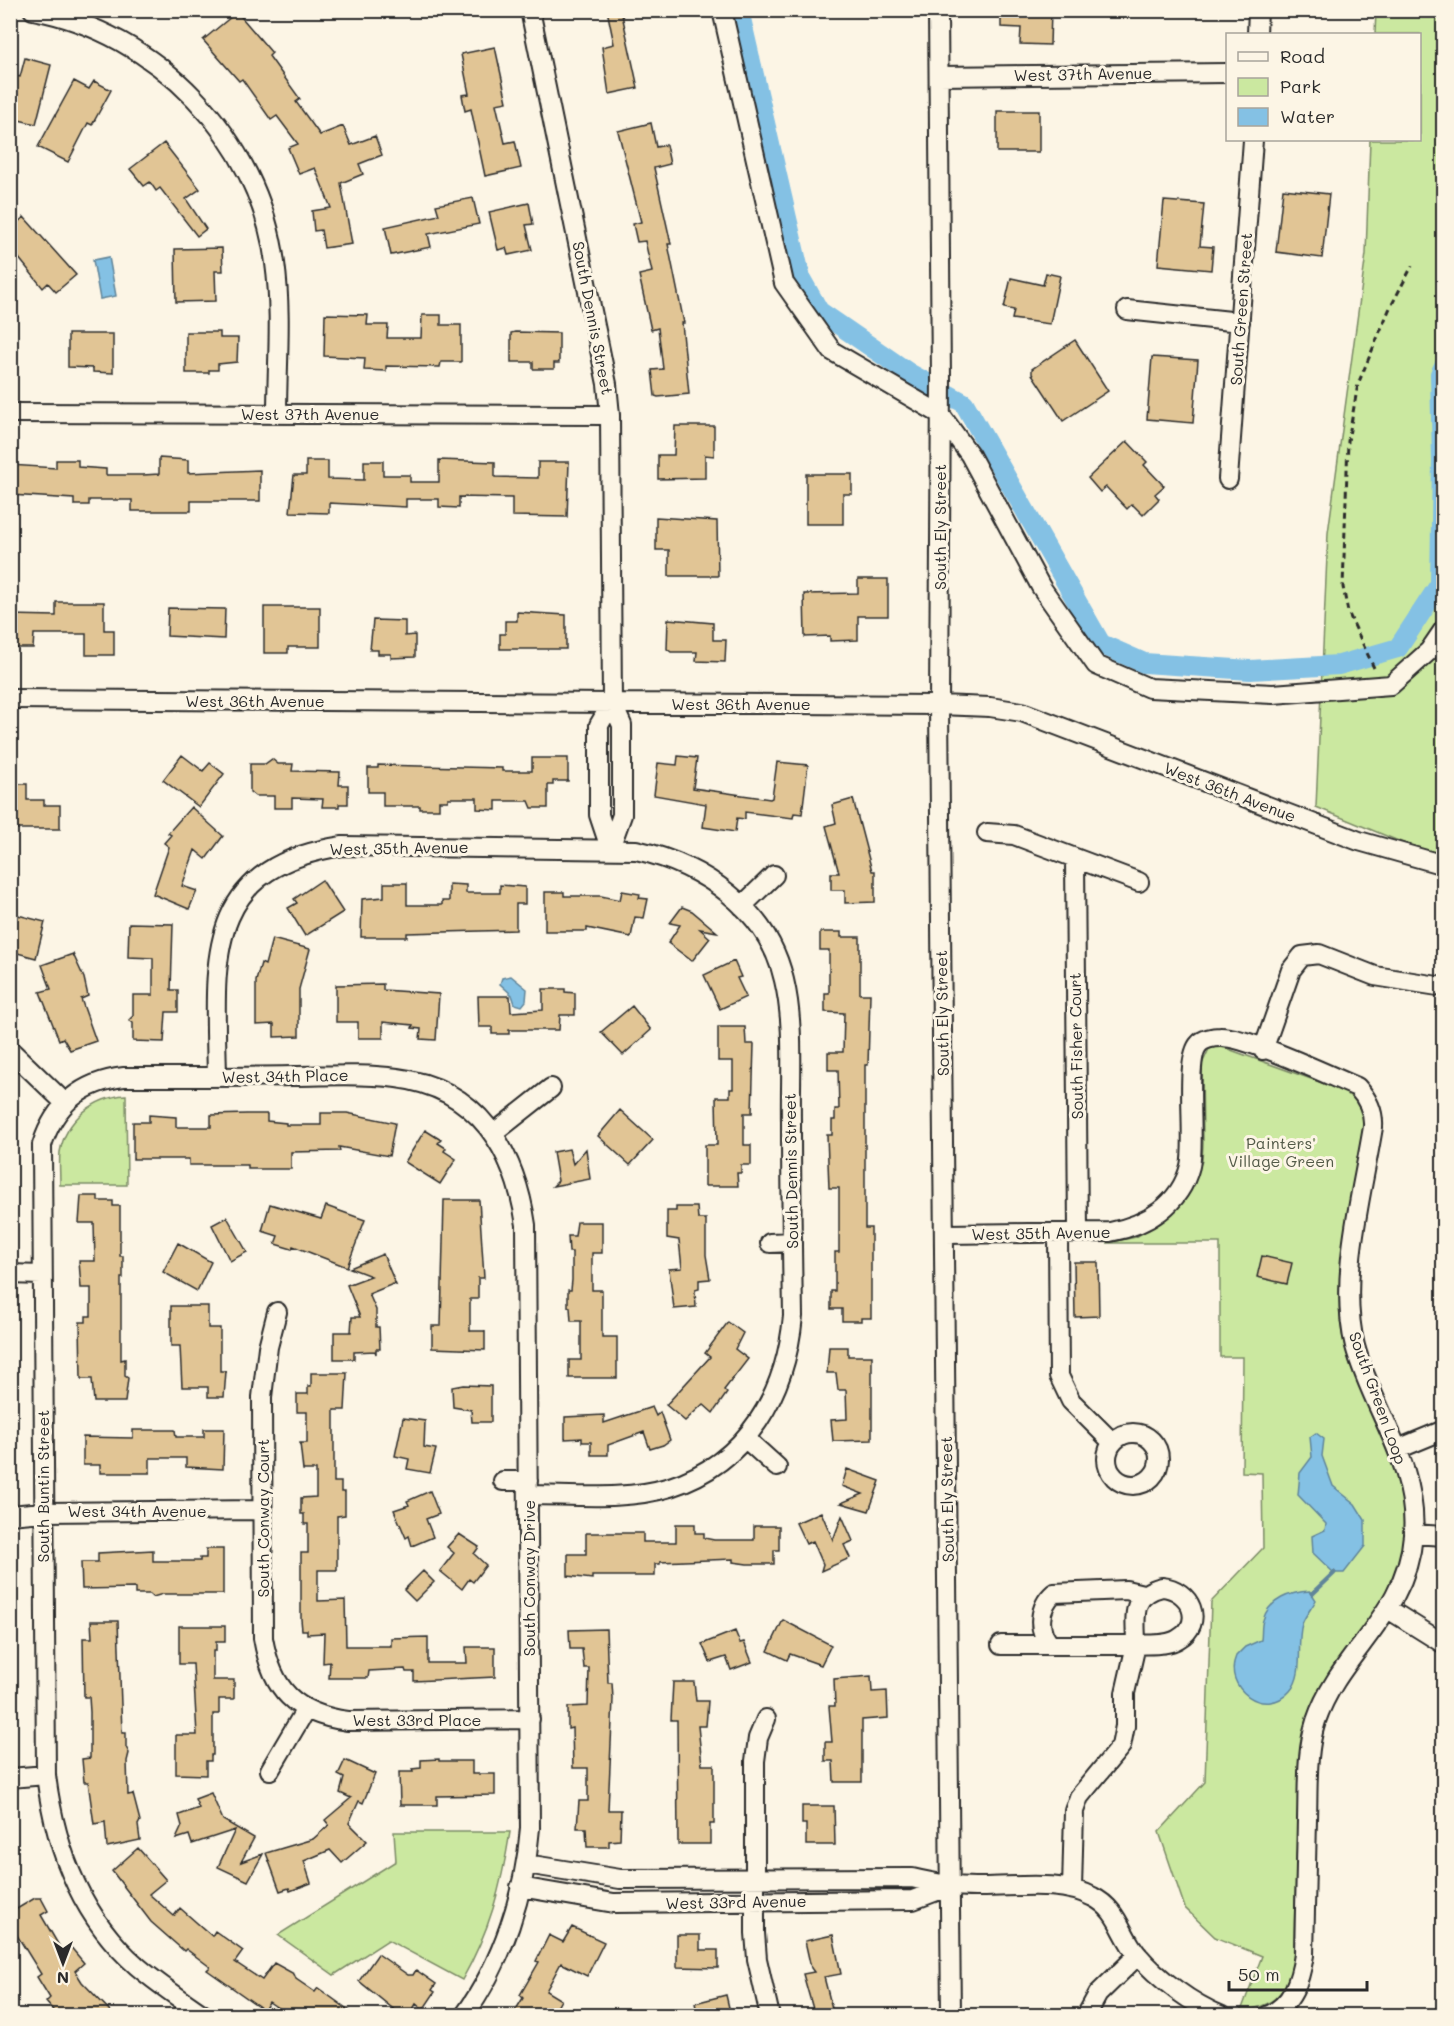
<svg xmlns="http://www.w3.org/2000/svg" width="1454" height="2026" font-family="Mali,sans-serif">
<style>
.green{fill:#cbe8a0;stroke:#7b8a66;stroke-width:1.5}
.water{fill:#84c1e4;stroke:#60859a;stroke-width:1.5}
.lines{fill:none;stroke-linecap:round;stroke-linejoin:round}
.stream{stroke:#60859a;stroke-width:5}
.canal{stroke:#84c1e4;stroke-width:20}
.building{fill:#e1c595;stroke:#2b2b2b;stroke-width:1.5}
.minor-casing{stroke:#2b2b2b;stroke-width:22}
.path{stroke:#2b2b2b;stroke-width:3;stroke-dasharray:6 4.5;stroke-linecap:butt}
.minor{stroke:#fcf5e5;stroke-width:18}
.labels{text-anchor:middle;stroke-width:6;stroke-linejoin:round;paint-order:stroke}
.street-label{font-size:16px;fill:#2b2b2b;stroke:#fcf5e5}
.park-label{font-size:16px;fill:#535a48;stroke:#fcf5e5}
</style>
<rect width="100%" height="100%" fill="#fcf5e5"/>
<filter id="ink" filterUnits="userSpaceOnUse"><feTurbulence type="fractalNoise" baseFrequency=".0167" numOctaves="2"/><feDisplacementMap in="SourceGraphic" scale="12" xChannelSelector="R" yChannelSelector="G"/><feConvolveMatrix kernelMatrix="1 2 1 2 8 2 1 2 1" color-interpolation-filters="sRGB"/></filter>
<g filter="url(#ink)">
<path class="green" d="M1376,11H1443V855L1430,854L1316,807L1328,533L1366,254L1370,140H1420V34H1375Z
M1217,1045L1350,1093L1360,1102L1365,1122C1355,1182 1331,1274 1342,1333C1354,1402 1411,1462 1404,1534C1398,1594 1356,1632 1325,1680C1309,1705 1303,1736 1299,1765L1293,1970C1284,1996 1269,2008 1241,2011L1262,1956L1215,1937L1185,1908L1159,1832L1205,1782L1211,1602L1263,1548L1262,1473L1242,1472L1243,1357H1220V1243H1107L1136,1237L1163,1220L1194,1179L1202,1161L1203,1144L1202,1064L1209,1049Z
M126,1095L127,1185H60C60,1174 59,1162 60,1152C66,1119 95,1097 126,1095Z
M394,1832H510C501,1888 490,1930 462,1980L388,1940L334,1975L278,1935L396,1861Z"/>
<path class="water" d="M109,257L116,296L100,299L93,260Z
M511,976L527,989L526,1001L522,1006L515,1004L512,995L500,984L502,978Z
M1316,1433L1324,1439L1322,1456L1333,1486L1355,1504L1365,1520V1546L1344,1573H1334L1313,1553L1312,1536L1325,1530L1326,1524L1298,1495L1300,1473L1312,1457L1310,1437Z
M1310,1591L1316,1600C1312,1608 1305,1615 1302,1624C1296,1644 1305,1674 1290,1691C1265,1720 1222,1688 1236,1656L1245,1647L1261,1640C1262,1633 1261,1626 1263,1620C1269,1599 1291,1592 1310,1591Z"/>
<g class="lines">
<path class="stream" d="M1313,1593L1334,1573"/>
<path class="canal" d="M739,10L801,279L819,311L909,373L964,403L1101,644L1144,663L1250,670L1339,665L1398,648L1440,584L1442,461L1440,374L1444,366"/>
</g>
<path class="building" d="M607,10H621L638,88L609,94L602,47L614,44Z
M1001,10H1051L1050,45L1020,44L1021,28L1001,27Z
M237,12L272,53L269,56L300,99L296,102L320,135L343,126L351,145L375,136L382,155L359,164L363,174L341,183L352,244L324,248L321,230L314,231L312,211L331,208L315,168L299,174L288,148L298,144L277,116L271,120L242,79L239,81L203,40Z
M495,47L507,102L496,104L505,143L515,141L521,168L485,176L471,109L465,111L462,95L469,94L461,54Z
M25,58L51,65L36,124L10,118V75L20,77Z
M74,81L89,89L94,81L111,90L92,125L88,123L68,162L38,147Z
M997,111H1039V152H997Z
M651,123L656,147L666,145L670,164L654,168L671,244H668L684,323H682L689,394L658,397L655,396L652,370L663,369L658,328L651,330L639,275L652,272L645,241L637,242L633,224L641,222L618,131Z
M164,143L200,189L186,199L206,229L197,236L160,188L156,191L150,182L144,186L130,169Z
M1283,189L1329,194L1322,258L1276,252Z
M473,198L479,224L428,234L431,247L391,255L385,227L439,215L436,205Z
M1164,201L1204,204L1200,246L1213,247L1211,270L1158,265Z
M529,203L533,224L526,225L532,250L508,255L506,248L498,250L489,212Z
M24,217L76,275L56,292L48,283L43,288L14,252L17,249L10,242V229Z
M222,248L223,271H215L216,301L176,302L175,249Z
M1046,273L1060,276L1050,324L1012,319L1014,310L1004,308L1011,278L1043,285Z
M325,314L368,315L367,325H388L387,338H421L422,315H441V325H461V362H441L440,367L386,366V371L364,370L365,358L324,356Z
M186,332H220V338H238L237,362L218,364V370H209V373H186Z
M515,332L559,333V363H554V369H533V362H511V333Z
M68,334H113V373L93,372V368L68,367Z
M1075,340L1108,391L1063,421L1032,374V369Z
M1152,357L1198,360L1193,423L1147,419Z
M675,426H714V456L705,455V478L658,479V455H674Z
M1127,441L1147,462L1144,465L1164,486L1155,494L1159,499L1143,515L1132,504L1127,509L1106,487L1100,492L1088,478Z
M159,458L188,460V473L260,470V501H191V511H132V500H89V505H74V499L10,495V465L56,468V460H78V467L106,469V475H143L159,474Z
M439,460L495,462V477L538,478V462H569L567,517L512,516V498L459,497V508L439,507V499H406V507L329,503V513L290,512L294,475H306V461H328V479L364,480V461H383V475H410V482H439Z
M806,474H852V494H843V524H806Z
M656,517L717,521L718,576H669V550H656Z
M858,579H888V616H858V640L830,641V636L805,637L804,594L858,593Z
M56,602H104V630H114V655H86V634H34L33,648H10V615L56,616Z
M264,607H320V647H288V653H264Z
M168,608L225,609L224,639L167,636Z
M517,612L566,615V649H500V634H505V621H517Z
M668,619L713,623V640H726L725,662L696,661L697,652H671L667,649Z
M373,620L405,621V636L415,635V657L391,658V654H378V650H370Z
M182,755L203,771L210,763L224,774L199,807L163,780Z
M678,756L697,758L693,788L770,799L772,798L777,762L808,765L802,814L794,813L793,818L745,812V819L737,818L735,832L703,827L706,804L654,795L658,763L677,765Z
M532,758H568V781H553V785H548V808H532L529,801H496V810L477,809V798H448V801H439V809H420V806H383V792H368V768H378V765L502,768V771H532Z
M272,759L278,764H293L292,771L340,772L339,785H348V804H339V807H322L323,799L292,798V808H274V796H255L250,792V764H265Z
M10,784H27V800H44V805H60V829H10Z
M853,799L872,871H875V902L845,903V890H831V873H839L826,826L836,823L832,805Z
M191,807L223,836L206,859L195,850L182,886L197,891L189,909L153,894L169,847L164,843L171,835L168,833Z
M322,880L343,912L305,936L288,908L297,903L294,899Z
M384,883H407V905H442V901H449V884L466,885V893H500V885L525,887V904H516V930L407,933V937H361L362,899L384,897Z
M622,891L640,894L639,898L648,899L644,918L635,917L631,937L587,928V931H545V892H564V896H601L620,900Z
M682,907L692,911L717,932L700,929L710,938L692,961L668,943L680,925L670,923Z
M10,913L45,922L36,958L10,951Z
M129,923L173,924L171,990H178V1012H166L164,1042L133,1041V1023L129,1020L133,1016V995H153V958L128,957Z
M820,932H841V937H860V994H870L868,1065H865V1228H871V1318H861V1321H842V1309H831V1291H835V1252H839V1188H829L827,1135H832V1120H835V1109H839L838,1070H828V1052H843L844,1013L825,1012V993H829V950H820Z
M272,939L310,949L299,989V1036L274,1037V1024L256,1025V981L261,963L265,965Z
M73,954L84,978L88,996L81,999L96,1041L70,1050L63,1038L59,1040L40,992L51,989L42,965Z
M734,961L741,977L737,978L746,997L720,1009L704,975Z
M383,984V990L439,994L436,1040L420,1039L421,1029L412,1028L413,1025L383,1022V1038H358V1022H336V985Z
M543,989H565V992L575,993V1015H560L559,1030H509V1034H492V1027H479L478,996H510L511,1012L543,1010Z
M632,1006L651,1030L623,1055L601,1032Z
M718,1027H745L746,1044H754L752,1113H744V1145H751V1165H741V1173H737L738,1186H705V1145H717L716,1097H730V1089H733V1061H718Z
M620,1110L653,1140L630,1165L598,1136Z
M321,1113H347L395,1123L389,1156L339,1147L340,1151L291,1152V1169H248V1165H189V1159H133V1122H149V1115L176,1117V1127H211V1115L247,1114H267V1121L286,1123V1125H321Z
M425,1130L441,1140L438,1143L446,1148L444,1151L456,1159L440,1184L405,1162Z
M569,1149L573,1164L586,1149L590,1179L553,1186L558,1181L553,1152Z
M81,1196H98V1201H113V1206H120V1256H123V1278H121V1360L125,1359V1376L128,1378L125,1402H94L92,1379H81L80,1322H86V1316H91V1288H81L79,1261H95L94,1223H79Z
M444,1200H479L484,1278H478V1299H470V1331H485V1350L432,1348V1326H441Z
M270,1204L321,1219L326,1206L365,1220L347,1267L293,1246L292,1249L275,1244L278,1236L262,1231Z
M676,1207H697L698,1219H706V1255L710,1279L699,1280V1289L695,1290L696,1307L674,1309L669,1269L682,1268L679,1240L667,1238V1211H676Z
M227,1217L247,1252L230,1261L212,1225Z
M577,1222H602V1253H592V1290H602V1337H617V1378H569V1360H581V1321H571L570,1307H568V1290H571L572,1280V1252H569L568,1236H575Z
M178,1243L211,1262L197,1291L163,1272Z
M383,1254L396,1285L393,1284L369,1294L376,1310V1327H379L380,1349H376V1354L375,1351L354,1352V1359H334V1332H351L352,1317H360L347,1285L371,1276L350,1268Z
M1262,1256L1292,1263L1287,1284L1257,1277Z
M1074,1262H1098L1099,1316L1075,1317Z
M171,1306H208V1328H220V1371H226L224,1397H208V1387H182L180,1346H171Z
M728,1322L743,1333L735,1349L748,1359L724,1390L727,1393L713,1413L703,1404L685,1421L666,1405L710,1357L705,1353Z
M829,1347H848V1356H872V1440L833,1441L831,1420L847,1419L846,1390H838L836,1373H827Z
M311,1373H347L345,1410H334V1482H341V1492H345V1515L337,1516V1570H318V1601L345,1600L346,1646H391V1638L428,1637V1663H467L466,1647H495V1677L414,1681V1672H406L405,1669L369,1671L368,1678H329L330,1662L323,1663L324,1633L307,1634V1630H302L301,1619V1553H308V1524H304V1514H301V1498L316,1497V1470H303L300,1443H307V1412H297V1394H308V1386H311Z
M463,1385L491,1386V1422H472L471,1410L453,1407L452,1387Z
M652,1407L656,1416L660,1412L670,1440L663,1445L650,1449L644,1432L608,1445V1455H591V1442H582V1438L565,1439V1417L604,1415V1423Z
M403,1418L425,1421L424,1447L436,1449L430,1473L407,1469L409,1459L395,1456Z
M204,1429H224L223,1469L186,1467V1458H150V1473H100V1465H83V1437L133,1438V1430H175L176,1437H204Z
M847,1469L880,1481L869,1511L841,1503L863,1494L842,1486Z
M430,1491L439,1514L426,1519L433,1537L412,1546L409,1536L406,1538L394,1510L409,1505L407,1501Z
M821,1512L833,1540L842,1516L853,1541L844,1545L850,1558L821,1571L823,1564L813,1541L806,1544L796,1523Z
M676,1524H695V1533H704V1538L714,1540H754V1526H779V1550H774V1564H747L733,1562V1559L660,1562V1564H655V1576H592V1579L568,1576V1554H586V1533H643V1542H676Z
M459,1534L479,1547L474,1554L486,1565L473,1582L469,1579L462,1589L440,1571L454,1553L447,1547Z
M206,1549H223V1594H163L153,1597L150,1594H135V1588L82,1589L81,1562H98V1553L153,1550V1561H200V1558H206Z
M423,1571L434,1582L415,1601L404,1590Z
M783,1620L831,1645L821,1665L790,1654L787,1660L768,1651Z
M91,1621H118L122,1733H126V1747L129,1753L127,1761L128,1795L133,1794L140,1821L138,1825L140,1840L107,1847L105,1822L94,1824L88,1782H84L82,1759L90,1758V1712L89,1697H84L83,1638H92Z
M179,1626H225V1642H216V1651H213V1680H234V1699H219V1714H213V1755H211V1761H206V1775L176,1774V1735H197L193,1664H179Z
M606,1629L608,1683H612L613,1699L608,1810H621L620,1840L609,1841V1847H587L586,1828H577L579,1801H588V1768H573L572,1728L568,1729V1707L588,1706L589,1668H584L582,1649H570L569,1630Z
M735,1631L740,1643L744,1642L752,1662L731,1670L726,1657L710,1662L702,1644Z
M871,1676L872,1692L887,1691L888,1718L862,1720V1782H834L833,1761H825V1742H832L829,1706H835L834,1679Z
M673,1682H694L696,1701H708L706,1726H698L702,1765H714V1824H710V1844H678L677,1720H671Z
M439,1759V1761H472V1774H495V1795L437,1796V1805H400L399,1772H413L412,1769L421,1768V1760Z
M345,1760L375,1774L363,1803L359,1801L349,1823L367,1841L342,1863L330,1850L304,1861L311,1883L290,1891L289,1888L280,1891L266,1853L313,1839L329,1825L325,1820L351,1798L340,1793L344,1778L338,1775Z
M211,1793L223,1820L254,1838L241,1862L263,1854L248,1881L218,1867L235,1830L192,1844L189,1835L176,1839L182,1826L179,1815L199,1808L195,1799Z
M802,1806H834L835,1845H806V1824H802Z
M138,1848L166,1880L149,1894L174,1916L180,1908L212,1936L215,1931L243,1951L235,1962L262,1980L274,1963L294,1974L296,1979L315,1992L318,1988L357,2016H290L269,2002L264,2010L207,1970L210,1967L186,1949L184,1951L151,1922L112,1871Z
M35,1898H41L48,1911L41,1915L62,1951L69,1945L84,1963L75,1971L82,1982L115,2016H58L46,2002L50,1998L37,1977L41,1974L10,1924V1913Z
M572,1927L604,1942L587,1976L561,1963L546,1991L561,2000L552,2016H523L515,2011L523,1998L520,1995L539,1962L536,1961L549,1935L563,1942Z
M677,1935H700V1950H718V1968L677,1967Z
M833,1935L841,1974L824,1977L834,2016H815L803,1974L814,1972L811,1968L805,1941Z
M378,1954L408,1975H413L416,1970L436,1984L432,1990L435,1992L423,2010L416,2004L409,2016H402L359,1981Z
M726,1995L731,2016H698L695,2003Z"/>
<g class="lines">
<defs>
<path id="minor" d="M33,10C157,33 259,138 275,263C282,313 277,364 277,414
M530,10L607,384L610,415L612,703L622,725V815L610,848
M722,10L784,283L832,351L940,414L970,455L1041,587L1096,665L1149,688L1273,694L1391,685L1429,651L1444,629
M938,10L941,379L939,705L951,2016
M1257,34L1258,10
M939,76L1228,73
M1127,310L1240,322
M10,413L610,415
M1228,479L1253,140
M10,699L939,705L990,707L1022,712L1359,841L1444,865
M987,833L1014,835L1139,882
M610,848L599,815V725L612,703
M1075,859L1078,1232
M742,906L774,875
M10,1050L64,1102
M1263,1050L1291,970L1302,956L1319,954L1375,976L1444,987
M217,1077C215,962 201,867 343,846L636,850C703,865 768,909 784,980C795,1025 790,1075 791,1121C791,1186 792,1251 793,1316C786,1393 748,1462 670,1487C626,1501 574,1495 528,1495
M494,1133L551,1088
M1058,1233L1059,1376L1071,1401L1112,1442
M945,1234L1110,1232C1147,1225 1180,1205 1190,1166C1196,1141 1184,1059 1199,1044C1203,1039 1213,1037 1220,1037C1246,1036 1328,1075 1357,1087C1368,1099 1374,1111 1373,1127C1362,1195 1338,1279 1355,1346C1372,1409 1419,1466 1413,1535C1407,1615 1339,1652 1316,1721C1306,1752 1308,1787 1307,1819C1306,1865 1305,1910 1304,1955C1300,1980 1293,2005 1267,2016
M770,1243L792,1242
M10,1274L41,1275
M277,1312L268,1347L262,1397L263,1638C272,1690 295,1714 348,1721L530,1719
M1107 1459a26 26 0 1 1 52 0a26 26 0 1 1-52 0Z
M745,1438L777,1467
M1398,1449L1444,1430
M503,1481H528
M10,1515L43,1512L263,1510
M1413,1534L1444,1536
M1162,1587C1190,1589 1206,1623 1178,1639C1167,1646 1149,1644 1136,1645C1136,1617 1129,1595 1162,1587Z
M1388,1609L1444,1644
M1001,1645H1051
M766,1719L758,1738L755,1761V1933L757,1959L770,2016
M270,1770L306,1709
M10,1778L46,1775
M526,1864L620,1879L912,1878C933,1883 954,1887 975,1887C1013,1888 1059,1879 1093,1897C1118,1909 1121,1935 1137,1954C1158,1979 1192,2004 1222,2016
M520,1887L614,1903L913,1900L950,1886
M1072,1889L1074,1811L1079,1797L1121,1746L1125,1726V1693L1136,1645H1051C1036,1631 1039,1606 1054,1593L1126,1590L1143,1594
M205,2016C182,2000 158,1984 137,1966C81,1917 55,1848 46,1775L42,1145C55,1104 82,1082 124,1077C180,1077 236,1077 292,1076C327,1076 362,1073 397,1078C478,1088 515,1150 526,1225L530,1828C525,1893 503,1962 464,2016
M1086,2016L1098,1994L1138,1955"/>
</defs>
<use href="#minor" class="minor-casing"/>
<path class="path" d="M1374,668L1348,612L1343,587L1348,441L1358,384L1389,310L1412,266
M10,2007L19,2016"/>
<use href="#minor" class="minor"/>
</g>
</g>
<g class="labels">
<g class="street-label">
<text transform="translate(1083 74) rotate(-1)" y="6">West 37th Avenue</text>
<text transform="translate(1241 309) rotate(-86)" y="6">South Green Street</text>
<text transform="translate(593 318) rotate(79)" y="6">South Dennis Street</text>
<text x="310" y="420">West 37th Avenue</text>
<text transform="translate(940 527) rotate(-90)" y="6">South Ely Street</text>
<text x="255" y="707">West 36th Avenue</text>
<text x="741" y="710">West 36th Avenue</text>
<text transform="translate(1230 792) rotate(21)" y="6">West 36th Avenue</text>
<text transform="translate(399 848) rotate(-1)" y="6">West 35th Avenue</text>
<text transform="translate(942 1013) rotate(-91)" y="6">South Ely Street</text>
<text transform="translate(1076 1046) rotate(-91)" y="6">South Fisher Court</text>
<text transform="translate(285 1076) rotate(-1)" y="6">West 34th Place</text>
<text transform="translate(791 1171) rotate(-91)" y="6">South Dennis Street</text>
<text transform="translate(1041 1233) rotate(-1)" y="6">West 35th Avenue</text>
<text transform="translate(1378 1398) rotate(70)" y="6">South Green Loop</text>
<text transform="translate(43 1486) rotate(-90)" y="6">South Buntin Street</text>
<text transform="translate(947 1499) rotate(-91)" y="6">South Ely Street</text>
<text x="137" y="1517">West 34th Avenue</text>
<text transform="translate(263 1518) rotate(-90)" y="6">South Conway Court</text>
<text transform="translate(529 1578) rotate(-90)" y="6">South Conway Drive</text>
<text x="417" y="1726">West 33rd Place</text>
<text transform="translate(736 1902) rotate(-1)" y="6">West 33rd Avenue</text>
</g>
<g class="park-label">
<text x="1281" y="1149">Painters'<tspan x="1281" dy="18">Village Green</tspan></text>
</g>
</g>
<rect width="1454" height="2026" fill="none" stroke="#fcf5e5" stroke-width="36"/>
<rect x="18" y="18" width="1418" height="1990" fill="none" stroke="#2b2b2b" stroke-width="2" filter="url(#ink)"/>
<rect x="1226" y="33" width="195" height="108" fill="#fcf5e5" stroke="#a8a49b" stroke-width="1.5"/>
<rect x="1238" y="52" width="30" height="9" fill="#fcf5e5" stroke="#a8a49b" stroke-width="1.5"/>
<text x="1280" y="63" font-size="18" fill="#2b2b2b">Road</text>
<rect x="1238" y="78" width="30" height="18" fill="#cbe8a0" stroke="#a8a49b" stroke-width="1.5"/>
<text x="1280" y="93" font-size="18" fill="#2b2b2b">Park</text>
<rect x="1238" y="108" width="30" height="18" fill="#84c1e4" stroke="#a8a49b" stroke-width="1.5"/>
<text x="1280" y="123" font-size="18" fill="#2b2b2b">Water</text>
<g transform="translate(63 1963) rotate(180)" stroke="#fcf5e5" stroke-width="4.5" paint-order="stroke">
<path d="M0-4.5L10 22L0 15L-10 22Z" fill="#2b2b2b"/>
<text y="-9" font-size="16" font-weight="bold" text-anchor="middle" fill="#2b2b2b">N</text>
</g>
<path d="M1229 1981v9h138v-9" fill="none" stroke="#2b2b2b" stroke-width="3"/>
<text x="1238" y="1981" font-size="18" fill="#2b2b2b" stroke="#fcf5e5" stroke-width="4.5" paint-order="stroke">50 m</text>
</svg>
